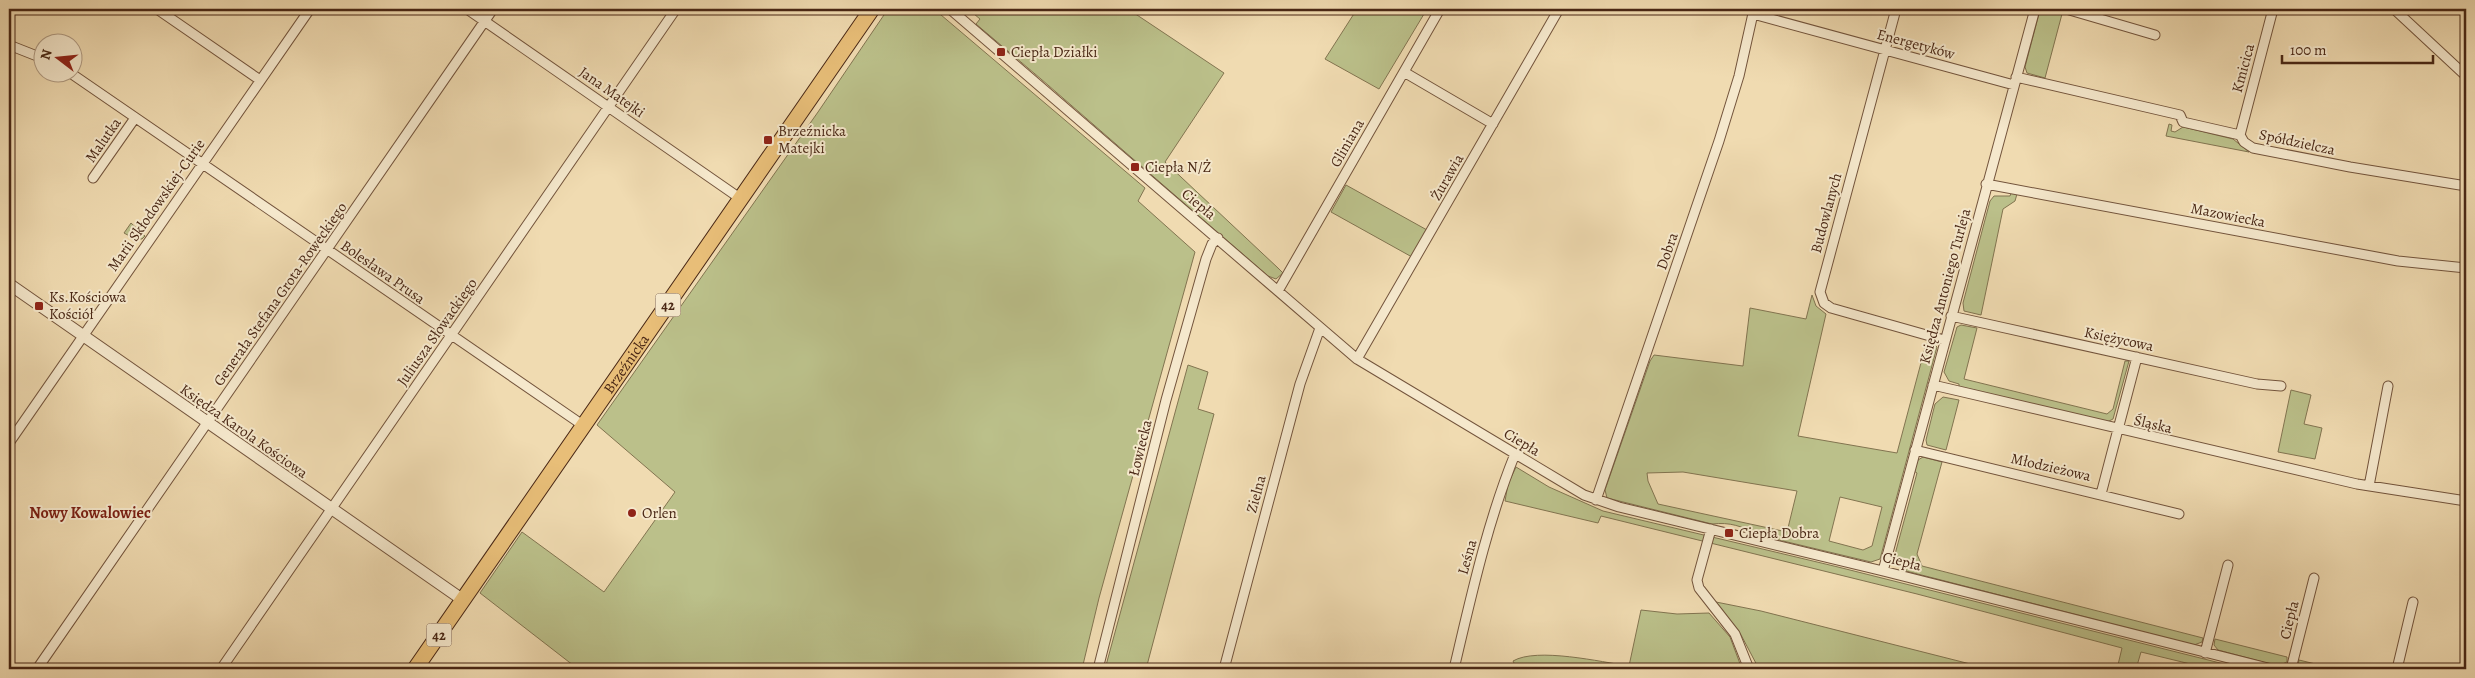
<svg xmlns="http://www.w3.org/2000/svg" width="2475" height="678" font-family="Alegreya,serif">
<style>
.green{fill:#bbc08a;stroke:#827450;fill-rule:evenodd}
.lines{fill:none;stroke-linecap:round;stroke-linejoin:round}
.minor-casing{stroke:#73543c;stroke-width:11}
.tertiary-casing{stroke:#73543c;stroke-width:13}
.primary-casing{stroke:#492715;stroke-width:17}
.minor{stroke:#f5e8cc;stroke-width:9}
.tertiary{stroke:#f5e8cc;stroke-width:11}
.primary{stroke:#e8be78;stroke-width:15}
.poi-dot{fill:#8f2418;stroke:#f5e8cc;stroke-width:2}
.labels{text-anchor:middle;stroke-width:4;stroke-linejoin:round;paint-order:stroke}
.shield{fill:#f5e8cc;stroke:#7d614c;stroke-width:1}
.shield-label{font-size:14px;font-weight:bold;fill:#492715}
.street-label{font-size:15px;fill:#492715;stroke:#f5e8cc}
.poi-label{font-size:15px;fill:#492715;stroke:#f5e8cc;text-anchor:start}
.neighbourhood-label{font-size:16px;font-weight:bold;fill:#7a1f14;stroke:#f5e8cc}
</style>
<rect width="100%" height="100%" fill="#f0dbb1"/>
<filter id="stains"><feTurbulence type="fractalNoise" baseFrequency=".004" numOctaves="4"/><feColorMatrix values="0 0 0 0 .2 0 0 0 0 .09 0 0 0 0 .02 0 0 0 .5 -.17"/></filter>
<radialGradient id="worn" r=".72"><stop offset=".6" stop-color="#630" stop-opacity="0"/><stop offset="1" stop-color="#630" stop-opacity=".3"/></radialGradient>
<path class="green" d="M888,9H934L1145,188L1138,201L1195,252L1099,598L1082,669H578L480,593L522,532L604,592L675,492L597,425L818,112Z
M968,9H1128L1224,73L1165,162L1278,268L1283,273L1276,279L1268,276L1041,79L976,24L980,19Z
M1357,9H1427L1379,89L1325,59Z
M2049,9L2062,14L2045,78L2027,73L2025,67L2040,10Z
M2169,124L2172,125L2171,131L2175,132L2183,127L2233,139L2249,152L2166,136Z
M1346,185L1427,230L1412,257L1331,212Z
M2011,193L2017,194L2015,201L2003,209L1981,315L1964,311L1963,303L1990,201L1994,196H2010Z
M131,223L145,236L142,239H135L124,233Z
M1812,295L1816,306L1826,314L1798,436L1897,453L1926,344H1934L1937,347L1880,559L1871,562L1758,535C1742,526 1730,522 1712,524L1607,498L1605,490L1650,361L1654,355L1743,366L1750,308L1806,319ZM1683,472L1797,491L1787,532L1658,504L1648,481L1647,473ZM1840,497L1882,507L1872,546L1863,550L1829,541Z
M1961,325L1977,328L1964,379L2107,414L2113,409L2125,361H2129L2113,419L2107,422L1959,387V384L1949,381L1944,372L1957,327Z
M1188,365L1208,372L1198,409L1214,414L1146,669H1105Z
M2291,390L2311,395L2304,424L2322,428L2315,459L2278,452Z
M1943,397L1959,400L1946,450L1927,445L1926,440L1935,404Z
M1923,457L1942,462L1917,554L1922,566L2203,638L2202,642L2194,645L1906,571V568L1898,566L1894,558L1917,473L1914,471L1918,460Z
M1516,467L1549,487L1603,511L1838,567L2244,669H2211L2141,652L2136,669H2117L2122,648L1917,594L1601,516L1598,523L1505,501L1508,484Z
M1716,602L1761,611L1990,669H1759L1740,633Z
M1641,610L1677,614L1709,613L1730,637L1742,669H1517L1513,661C1537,647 1601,662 1629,666Z
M2215,639L2287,657V662L2278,666L2218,650L2214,645Z
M2299,660L2336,669H2301L2298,666Z"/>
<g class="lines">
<defs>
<path id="minor" d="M157,9L260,80
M467,9L741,199
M950,9L1357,359L1584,495L1619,507L1883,571L2272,669
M1896,9L1820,292L1824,303L1831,308L1944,340
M2066,9L2155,35
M2394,9L2466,76
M1753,14L2014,85
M9,45L42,58
M69,72L584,426
M1404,72L1493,124
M2016,77L2180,115L2183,122L2240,135L2244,142L2253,148L2350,167L2466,186
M2240,135L2273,9
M93,178L135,118
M1986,184L2398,261L2466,268
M1278,291L1440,9
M1951,316L2257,384L2281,386
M1357,359L1559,9
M1933,385L2357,484L2466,501
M9,443L310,9
M1915,450L2179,514
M2369,486L2388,386
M2101,494L2137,357
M1596,500L1719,141L1739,76L1754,9
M1711,529L1697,580L1699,588L1735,634L1749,669
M1883,571L2035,9
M2205,653L2228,565
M37,669L493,9
M221,669L676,9
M1098,669L1166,400L1206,259L1212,244L1218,238
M1224,669L1300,384L1320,328
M1454,669C1471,597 1487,523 1515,454
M2291,669L2314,578
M2397,669L2413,602"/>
<path id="tertiary" d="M9,284L463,600"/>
<g id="primary">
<path id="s1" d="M415,669L872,9"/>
</g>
</defs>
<use href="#minor" class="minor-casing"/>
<use href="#tertiary" class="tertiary-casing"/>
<use href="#primary" class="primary-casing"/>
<use href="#minor" class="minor"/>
<use href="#tertiary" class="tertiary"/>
<use href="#primary" class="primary"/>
</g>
<g class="poi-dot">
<rect x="996" y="47" width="10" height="10" rx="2.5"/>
<rect x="763" y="135" width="10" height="10" rx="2.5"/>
<rect x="1130" y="162" width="10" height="10" rx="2.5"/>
<rect x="34" y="301" width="10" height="10" rx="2.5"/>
<circle cx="632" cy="513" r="5"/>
<rect x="1724" y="528" width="10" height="10" rx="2.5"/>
</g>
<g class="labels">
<g class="shield">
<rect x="655.5" y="293.5" width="25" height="23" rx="4"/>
<rect x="426.5" y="623.5" width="25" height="23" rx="4"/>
</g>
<g class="shield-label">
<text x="668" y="310">42</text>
<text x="439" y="640">42</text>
</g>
<g class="street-label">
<text transform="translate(1916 44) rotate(15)" y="5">Energetyków</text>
<text transform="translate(2243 68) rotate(-75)" y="5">Kmicica</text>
<text transform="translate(612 92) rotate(35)" y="5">Jana Matejki</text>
<text transform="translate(103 140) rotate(-55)" y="5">Malutka</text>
<text transform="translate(2297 142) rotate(12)" y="5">Spółdzielcza</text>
<text transform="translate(1347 143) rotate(-60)" y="5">Gliniana</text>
<text transform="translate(1447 177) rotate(-60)" y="5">Żurawia</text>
<text transform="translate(1199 204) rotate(40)" y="5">Ciepła</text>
<text transform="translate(156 205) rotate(-55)" y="5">Marii Skłodowskiej-Curie</text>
<text transform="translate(1826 213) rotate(-75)" y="5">Budowlanych</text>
<text transform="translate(2228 215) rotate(11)" y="5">Mazowiecka</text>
<text transform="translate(1667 251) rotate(-71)" y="5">Dobra</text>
<text transform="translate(383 272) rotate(35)" y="5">Bolesława Prusa</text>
<text transform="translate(1945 286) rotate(-75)" y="5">Księdza Antoniego Turleja</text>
<text transform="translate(280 294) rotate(-55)" y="5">Generała Stefana Grota-Roweckiego</text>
<text transform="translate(437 332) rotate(-55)" y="5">Juliusza Słowackiego</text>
<text transform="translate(2119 339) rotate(12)" y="5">Księżycowa</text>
<text dy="5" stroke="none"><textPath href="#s1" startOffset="371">Brzeźnicka</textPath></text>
<text transform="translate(2153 424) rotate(13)" y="5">Śląska</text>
<text transform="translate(244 431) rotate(35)" y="5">Księdza Karola Kościowa</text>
<text transform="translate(1522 442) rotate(31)" y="5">Ciepła</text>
<text transform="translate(1140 448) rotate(-76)" y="5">Łowiecka</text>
<text transform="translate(2051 467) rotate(13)" y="5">Młodzieżowa</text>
<text transform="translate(1256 494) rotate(-75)" y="5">Zielna</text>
<text transform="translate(1467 557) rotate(-74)" y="5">Leśna</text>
<text transform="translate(1902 561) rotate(14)" y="5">Ciepła</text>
<text transform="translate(2289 620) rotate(-76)" y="5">Ciepła</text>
</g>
<g class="poi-label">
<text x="1011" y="57">Ciepła Działki</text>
<text x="778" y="136">Brzeźnicka<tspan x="778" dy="17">Matejki</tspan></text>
<text x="1145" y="172">Ciepła N/Ż</text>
<text x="49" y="302">Ks.Kościowa<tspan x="49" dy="17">Kościół</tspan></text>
<text x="642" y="518">Orlen</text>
<text x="1739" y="538">Ciepła Dobra</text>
</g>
<g class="neighbourhood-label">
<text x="90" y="518">Nowy Kowalowiec</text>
</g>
</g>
<rect width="2475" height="678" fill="none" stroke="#f0dbb1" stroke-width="30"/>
<rect x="10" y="10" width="2455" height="658" fill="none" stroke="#492715" stroke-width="2.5"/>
<rect x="15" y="15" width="2445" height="648" fill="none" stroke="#492715"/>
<g transform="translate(58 58) rotate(286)"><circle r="24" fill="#f5e8cc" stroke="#b09b83"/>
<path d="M0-4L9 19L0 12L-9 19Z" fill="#8f2418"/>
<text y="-8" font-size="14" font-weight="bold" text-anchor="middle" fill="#492715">N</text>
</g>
<path d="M2282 55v8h151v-8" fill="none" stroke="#492715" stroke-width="2.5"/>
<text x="2290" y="55" font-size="15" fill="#492715" stroke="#f5e8cc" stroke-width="4" paint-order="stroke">100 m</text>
<rect width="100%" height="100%" filter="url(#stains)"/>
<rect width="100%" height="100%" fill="url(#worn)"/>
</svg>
